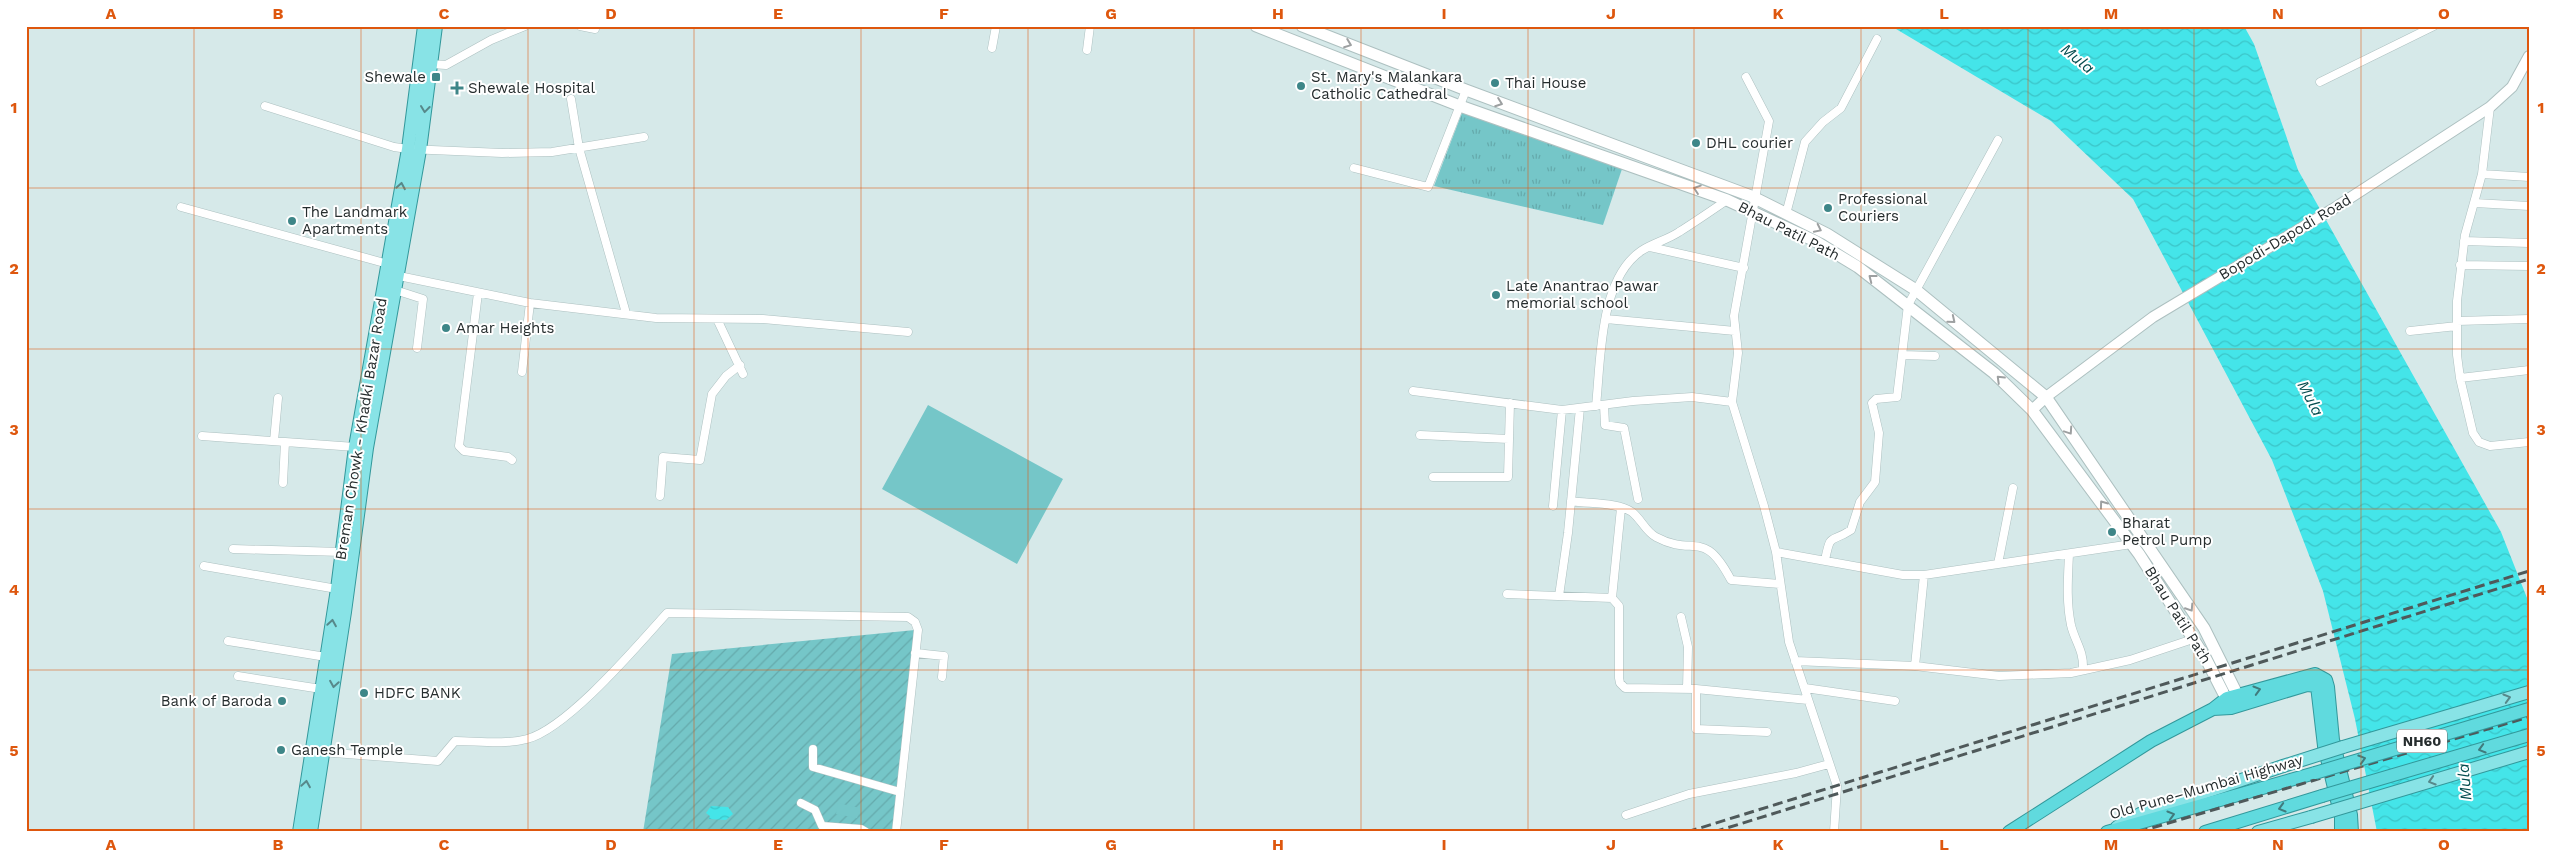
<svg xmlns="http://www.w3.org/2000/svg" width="2555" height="858" font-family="'Work Sans',sans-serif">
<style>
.grass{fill:url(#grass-tufts)}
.garden{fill:url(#garden-furrows)}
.pitch{fill:#75c6c8}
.water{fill:url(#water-waves)}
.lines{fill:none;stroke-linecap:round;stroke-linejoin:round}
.minor-casing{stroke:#adc0c0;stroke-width:9}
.tertiary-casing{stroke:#adc0c0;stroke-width:12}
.secondary-casing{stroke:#adc0c0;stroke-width:13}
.primary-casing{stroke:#32989b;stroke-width:14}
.trunk-casing{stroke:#32989b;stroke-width:14}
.minor{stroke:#fff;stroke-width:8}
.tertiary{stroke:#fff;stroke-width:10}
.secondary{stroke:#fff;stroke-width:11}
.primary{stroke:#88e3e6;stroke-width:12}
.trunk{stroke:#60dade;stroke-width:12}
.rail{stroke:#4f595a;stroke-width:3;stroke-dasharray:10 5;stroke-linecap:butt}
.primary-bridge-casing{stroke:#32989b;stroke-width:14;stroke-linecap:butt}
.trunk-bridge-casing{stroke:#32989b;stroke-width:14;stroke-linecap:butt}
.primary-bridge{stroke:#88e3e6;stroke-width:12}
.trunk-bridge{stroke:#60dade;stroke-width:12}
.oneway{stroke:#9da0a1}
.oneway2{stroke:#57888a}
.oneway3{stroke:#407b7d}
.grid{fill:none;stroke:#de570e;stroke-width:1;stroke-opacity:0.55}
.poi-dot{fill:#3e8688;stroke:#fff;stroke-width:2}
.labels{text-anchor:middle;stroke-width:4;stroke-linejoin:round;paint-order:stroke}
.shield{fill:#fff;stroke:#676c6d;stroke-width:1}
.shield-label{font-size:14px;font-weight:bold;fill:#262d2e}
.poi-label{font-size:15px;fill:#262d2e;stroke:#fff;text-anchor:start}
.street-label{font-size:15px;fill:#262d2e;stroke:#fff}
.water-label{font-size:16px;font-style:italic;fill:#054d4f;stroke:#fff}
.neatline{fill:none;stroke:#de570e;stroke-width:2}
.grid-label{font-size:16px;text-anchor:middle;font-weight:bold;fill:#de570e}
</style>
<defs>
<pattern id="grass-tufts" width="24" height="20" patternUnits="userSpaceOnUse" patternTransform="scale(1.25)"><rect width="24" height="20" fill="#75c6c8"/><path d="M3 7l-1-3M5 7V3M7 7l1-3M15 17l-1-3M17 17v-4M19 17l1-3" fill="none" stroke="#65aaac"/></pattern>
<pattern id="garden-furrows" width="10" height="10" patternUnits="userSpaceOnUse" patternTransform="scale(1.25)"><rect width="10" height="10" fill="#75c6c8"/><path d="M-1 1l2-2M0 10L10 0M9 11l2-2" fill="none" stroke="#65aaac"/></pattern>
<pattern id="water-waves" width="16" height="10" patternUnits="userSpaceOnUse" patternTransform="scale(1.25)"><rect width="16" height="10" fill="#44e5e9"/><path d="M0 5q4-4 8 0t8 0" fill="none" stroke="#3bc5c8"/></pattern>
</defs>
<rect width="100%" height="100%" fill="#d6e9e9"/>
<path class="grass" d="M1462,113L1622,169L1603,225L1434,186Z"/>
<path class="garden" d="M915,630L899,832H643L672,654Z"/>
<path class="pitch" d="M928,405L1063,479L1017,564L882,489Z
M838,803L860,808L857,818L836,814Z"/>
<path class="water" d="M1891,26H2244L2254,44L2298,170L2501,532L2529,603V832H2377L2355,719L2323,591L2272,460L2133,199L2051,121Z
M711,806L728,807L733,814L726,820L709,819L710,816L706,813Z"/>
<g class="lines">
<defs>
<path id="minor" d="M580,26L595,29
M992,48L996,26
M1087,50L1090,26
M431,64L446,65L491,40L525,26
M1746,77L1769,121L1734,316L1738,353L1732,402L1764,506L1776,552L1789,642L1837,786L1834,832
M2320,82L2434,26
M571,99L579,148L626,313
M265,106L394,147L408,149L502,153L552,152L644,137
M2490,107L2482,174L2465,235L2457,301V355L2460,378L2473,433L2479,442L2490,446L2529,442
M1354,168L1428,187L1466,90
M2482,174L2529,177
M2475,203L2529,206
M181,207L388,264
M1786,214L1805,142L1823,122L1841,108L1877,39
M2464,241L2529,243
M1650,247L1744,268
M2460,265L2529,266
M394,275L530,303L656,318L763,319L908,332
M395,290L423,299L417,348
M478,293L459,446L464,451L508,457L512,460
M717,319L743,374
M1606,319L1735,331
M2457,321L2529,319
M2410,331L2457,326
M1902,355L1935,356
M522,372L530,303
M2460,378L2529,370
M1413,391L1562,410L1633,401L1692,397L1732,402
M1604,405L1605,425L1624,428L1638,499
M1596,406C1601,359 1599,280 1641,251C1653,243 1667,240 1679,232C1695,222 1711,211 1727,200
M1420,435L1509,439
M202,436L355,447
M274,441L278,398
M1433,477H1508L1510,403
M283,483L285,442
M660,496L663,457L700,460L712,394L726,376L740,365
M1571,501C1589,504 1617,502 1632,512C1641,519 1646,532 1656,537C1695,558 1703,527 1731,580L1780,584
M1553,506L1562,410
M233,549L342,552
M1776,552L1903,575H1924L2132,544
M2069,554C2068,577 2066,601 2071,625C2075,642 2084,650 2083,670
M1825,560C1831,531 1830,544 1851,530L1860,502L1875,482L1879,433L1872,403L1876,399L1897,397L1908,305L1998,140
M1998,564L2013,488
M204,566L337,589
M1507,594L1612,598L1621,508
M1559,596L1568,533L1580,408
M1612,598L1619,606V678L1620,683L1625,688L1696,689L1808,700
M1681,617L1688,647L1687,689
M228,641L326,657
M915,653L944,656L942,677
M1795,661L1915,666L1999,676L2071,673L2130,660L2193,639
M1915,666L1924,575
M238,676L321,689
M1805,688L1895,701
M1696,689V729L1767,732
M813,749V767L900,792
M321,752L438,761L455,741C477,741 505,745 527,739C568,728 637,646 667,613L908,617L915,622L918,630L896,832
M801,803L815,810L822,826L861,829L866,832
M1626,815L1689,794L1796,773L1829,764"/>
<path id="tertiary" d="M2032,410L2046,397L2153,317L2333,209L2490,107L2512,87L2529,56"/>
<path id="secondary" d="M1256,26L1460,106L1727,200L1815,241L1858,267L1994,373L2032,410L2139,554L2206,659L2230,706
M1302,26L1466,90L1751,196L1827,234L1916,290L2046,397L2204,628L2241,702"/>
<path id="primary" d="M2343,747L2529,692
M2117,827L2140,814L2283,766
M299,832L337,589L355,447L408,149L424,26
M311,832L345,612L367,448L420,150L436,26
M2258,832L2311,817"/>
<path id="trunk" d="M2213,709L2231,708L2307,685L2317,686L2324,746L2341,817V832
M2009,832L2151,741L2213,709L2227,698L2315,674L2326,680L2328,687L2333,740L2351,815L2352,832
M2107,832L2315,773
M2205,832L2322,796"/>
</defs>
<use href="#minor" class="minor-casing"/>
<use href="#tertiary" class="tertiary-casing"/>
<use href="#secondary" class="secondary-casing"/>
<use href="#primary" class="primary-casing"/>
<use href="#trunk" class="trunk-casing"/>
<use href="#minor" class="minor"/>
<use href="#tertiary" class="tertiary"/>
<use href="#secondary" class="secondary"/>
<use href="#primary" class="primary"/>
<use href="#trunk" class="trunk"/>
<path class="rail" d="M1687,832L2529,571
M1714,832L2529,579
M2138,832L2529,717"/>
<defs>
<path id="primary-bridge" d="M2283,766L2343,747
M2311,817L2529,752"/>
<path id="trunk-bridge" d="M2315,773L2529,709
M2322,796L2529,735"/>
</defs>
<use href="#primary-bridge" class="primary-bridge-casing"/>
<use href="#trunk-bridge" class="trunk-bridge-casing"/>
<use href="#primary-bridge" class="primary-bridge"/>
<use href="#trunk-bridge" class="trunk-bridge"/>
</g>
<defs><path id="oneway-chevron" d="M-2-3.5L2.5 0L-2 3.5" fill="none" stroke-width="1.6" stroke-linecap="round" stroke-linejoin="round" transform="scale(1.25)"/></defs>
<g class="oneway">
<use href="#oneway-chevron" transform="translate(1348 44) rotate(21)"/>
<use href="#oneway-chevron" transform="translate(1499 103) rotate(20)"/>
<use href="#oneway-chevron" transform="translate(1697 189) rotate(-161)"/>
<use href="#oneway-chevron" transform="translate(1818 229) rotate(26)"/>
<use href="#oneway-chevron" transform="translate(1872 278) rotate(-142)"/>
<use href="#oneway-chevron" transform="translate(1952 320) rotate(39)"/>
<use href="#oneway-chevron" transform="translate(2000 379) rotate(-136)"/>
<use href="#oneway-chevron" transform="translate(2069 431) rotate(56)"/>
<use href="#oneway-chevron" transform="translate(2103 504) rotate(-126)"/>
<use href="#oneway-chevron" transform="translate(2190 608) rotate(57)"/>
</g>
<g class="oneway2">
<use href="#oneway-chevron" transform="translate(425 109) rotate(97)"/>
<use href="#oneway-chevron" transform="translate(401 186) rotate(-80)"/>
<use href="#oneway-chevron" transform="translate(332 623) rotate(-81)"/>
<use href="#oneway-chevron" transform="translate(334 684) rotate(99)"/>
<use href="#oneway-chevron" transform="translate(2507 698) rotate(-16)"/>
<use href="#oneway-chevron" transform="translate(2432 781) rotate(163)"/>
<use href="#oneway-chevron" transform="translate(306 784) rotate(-81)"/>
</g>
<g class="oneway3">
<use href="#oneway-chevron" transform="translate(2257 690) rotate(-16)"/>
<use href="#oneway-chevron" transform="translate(2482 749) rotate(164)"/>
<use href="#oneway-chevron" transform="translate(2362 759) rotate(-17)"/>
<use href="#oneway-chevron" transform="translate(2282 808) rotate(164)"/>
<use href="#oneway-chevron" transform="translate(2171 815) rotate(-16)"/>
</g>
<path class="grid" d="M194,26V832M361,26V832M528,26V832M694,26V832M861,26V832M1028,26V832M1194,26V832M1361,26V832M1528,26V832M1694,26V832M1861,26V832M2028,26V832M2194,26V832M2361,26V832M26,188H2529M26,349H2529M26,509H2529M26,670H2529"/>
<g class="poi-dot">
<rect x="431" y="72" width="10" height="10" rx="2.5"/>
<circle cx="1495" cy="83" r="5"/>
<circle cx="1301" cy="86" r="5"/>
<path d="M454.5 80.5h5v5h5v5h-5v5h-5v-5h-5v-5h5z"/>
<circle cx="1696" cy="143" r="5"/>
<circle cx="1828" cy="208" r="5"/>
<circle cx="292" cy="221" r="5"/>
<circle cx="1496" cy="295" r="5"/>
<circle cx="446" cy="328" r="5"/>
<circle cx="2112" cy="532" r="5"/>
<circle cx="364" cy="693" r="5"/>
<circle cx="282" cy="701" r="5"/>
<circle cx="281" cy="750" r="5"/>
</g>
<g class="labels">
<rect class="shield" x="2397" y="729.5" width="50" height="23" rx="4"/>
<g class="shield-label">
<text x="2422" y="746">NH60</text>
</g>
<g class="poi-label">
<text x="426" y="82" text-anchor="end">Shewale</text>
<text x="1311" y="82">St. Mary's Malankara<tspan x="1311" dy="17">Catholic Cathedral</tspan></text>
<text x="1505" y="88">Thai House</text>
<text x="468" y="93">Shewale Hospital</text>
<text x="1706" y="148">DHL courier</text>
<text x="1838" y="204">Professional<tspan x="1838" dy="17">Couriers</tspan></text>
<text x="302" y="217">The Landmark<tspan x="302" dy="17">Apartments</tspan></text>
<text x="1506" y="291">Late Anantrao Pawar<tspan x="1506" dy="17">memorial school</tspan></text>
<text x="456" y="333">Amar Heights</text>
<text x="2122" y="528">Bharat<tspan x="2122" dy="17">Petrol Pump</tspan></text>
<text x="374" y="698">HDFC BANK</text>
<text x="272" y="706" text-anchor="end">Bank of Baroda</text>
<text x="291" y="755">Ganesh Temple</text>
</g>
<g class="street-label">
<text transform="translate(1789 231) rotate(27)" y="5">Bhau Patil Path</text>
<text transform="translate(2285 237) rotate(-31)" y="5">Bopodi-Dapodi Road</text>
<text transform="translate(361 429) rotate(-81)" y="5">Breman Chowk - Khadki Bazar Road</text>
<text transform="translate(2178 615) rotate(58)" y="5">Bhau Patil Path</text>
<text transform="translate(2206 787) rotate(-16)" y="5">Old Pune–Mumbai Highway</text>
</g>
<g class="water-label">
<text transform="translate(2078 58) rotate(39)" y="6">Mula</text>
<text transform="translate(2311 398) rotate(62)" y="6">Mula</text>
<text transform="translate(2464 782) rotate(-95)" y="6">Mula</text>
</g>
</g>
<rect width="2555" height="858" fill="none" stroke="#ffffff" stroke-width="55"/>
<rect x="28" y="28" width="2500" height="802" class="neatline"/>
<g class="grid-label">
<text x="111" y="19">A</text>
<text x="278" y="19">B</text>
<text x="444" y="19">C</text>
<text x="611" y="19">D</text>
<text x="778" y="19">E</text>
<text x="944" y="19">F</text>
<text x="1111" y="19">G</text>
<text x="1278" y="19">H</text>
<text x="1444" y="19">I</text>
<text x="1611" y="19">J</text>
<text x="1778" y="19">K</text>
<text x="1944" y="19">L</text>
<text x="2111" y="19">M</text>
<text x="2278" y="19">N</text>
<text x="2444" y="19">O</text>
<text x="14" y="113">1</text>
<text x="2541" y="113">1</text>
<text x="14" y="274">2</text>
<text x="2541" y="274">2</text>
<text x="14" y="435">3</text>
<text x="2541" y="435">3</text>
<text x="14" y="595">4</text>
<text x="2541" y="595">4</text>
<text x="14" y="756">5</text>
<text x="2541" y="756">5</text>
<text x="111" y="850">A</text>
<text x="278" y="850">B</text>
<text x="444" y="850">C</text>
<text x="611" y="850">D</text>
<text x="778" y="850">E</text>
<text x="944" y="850">F</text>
<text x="1111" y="850">G</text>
<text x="1278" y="850">H</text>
<text x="1444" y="850">I</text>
<text x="1611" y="850">J</text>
<text x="1778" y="850">K</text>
<text x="1944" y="850">L</text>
<text x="2111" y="850">M</text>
<text x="2278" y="850">N</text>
<text x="2444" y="850">O</text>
</g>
</svg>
